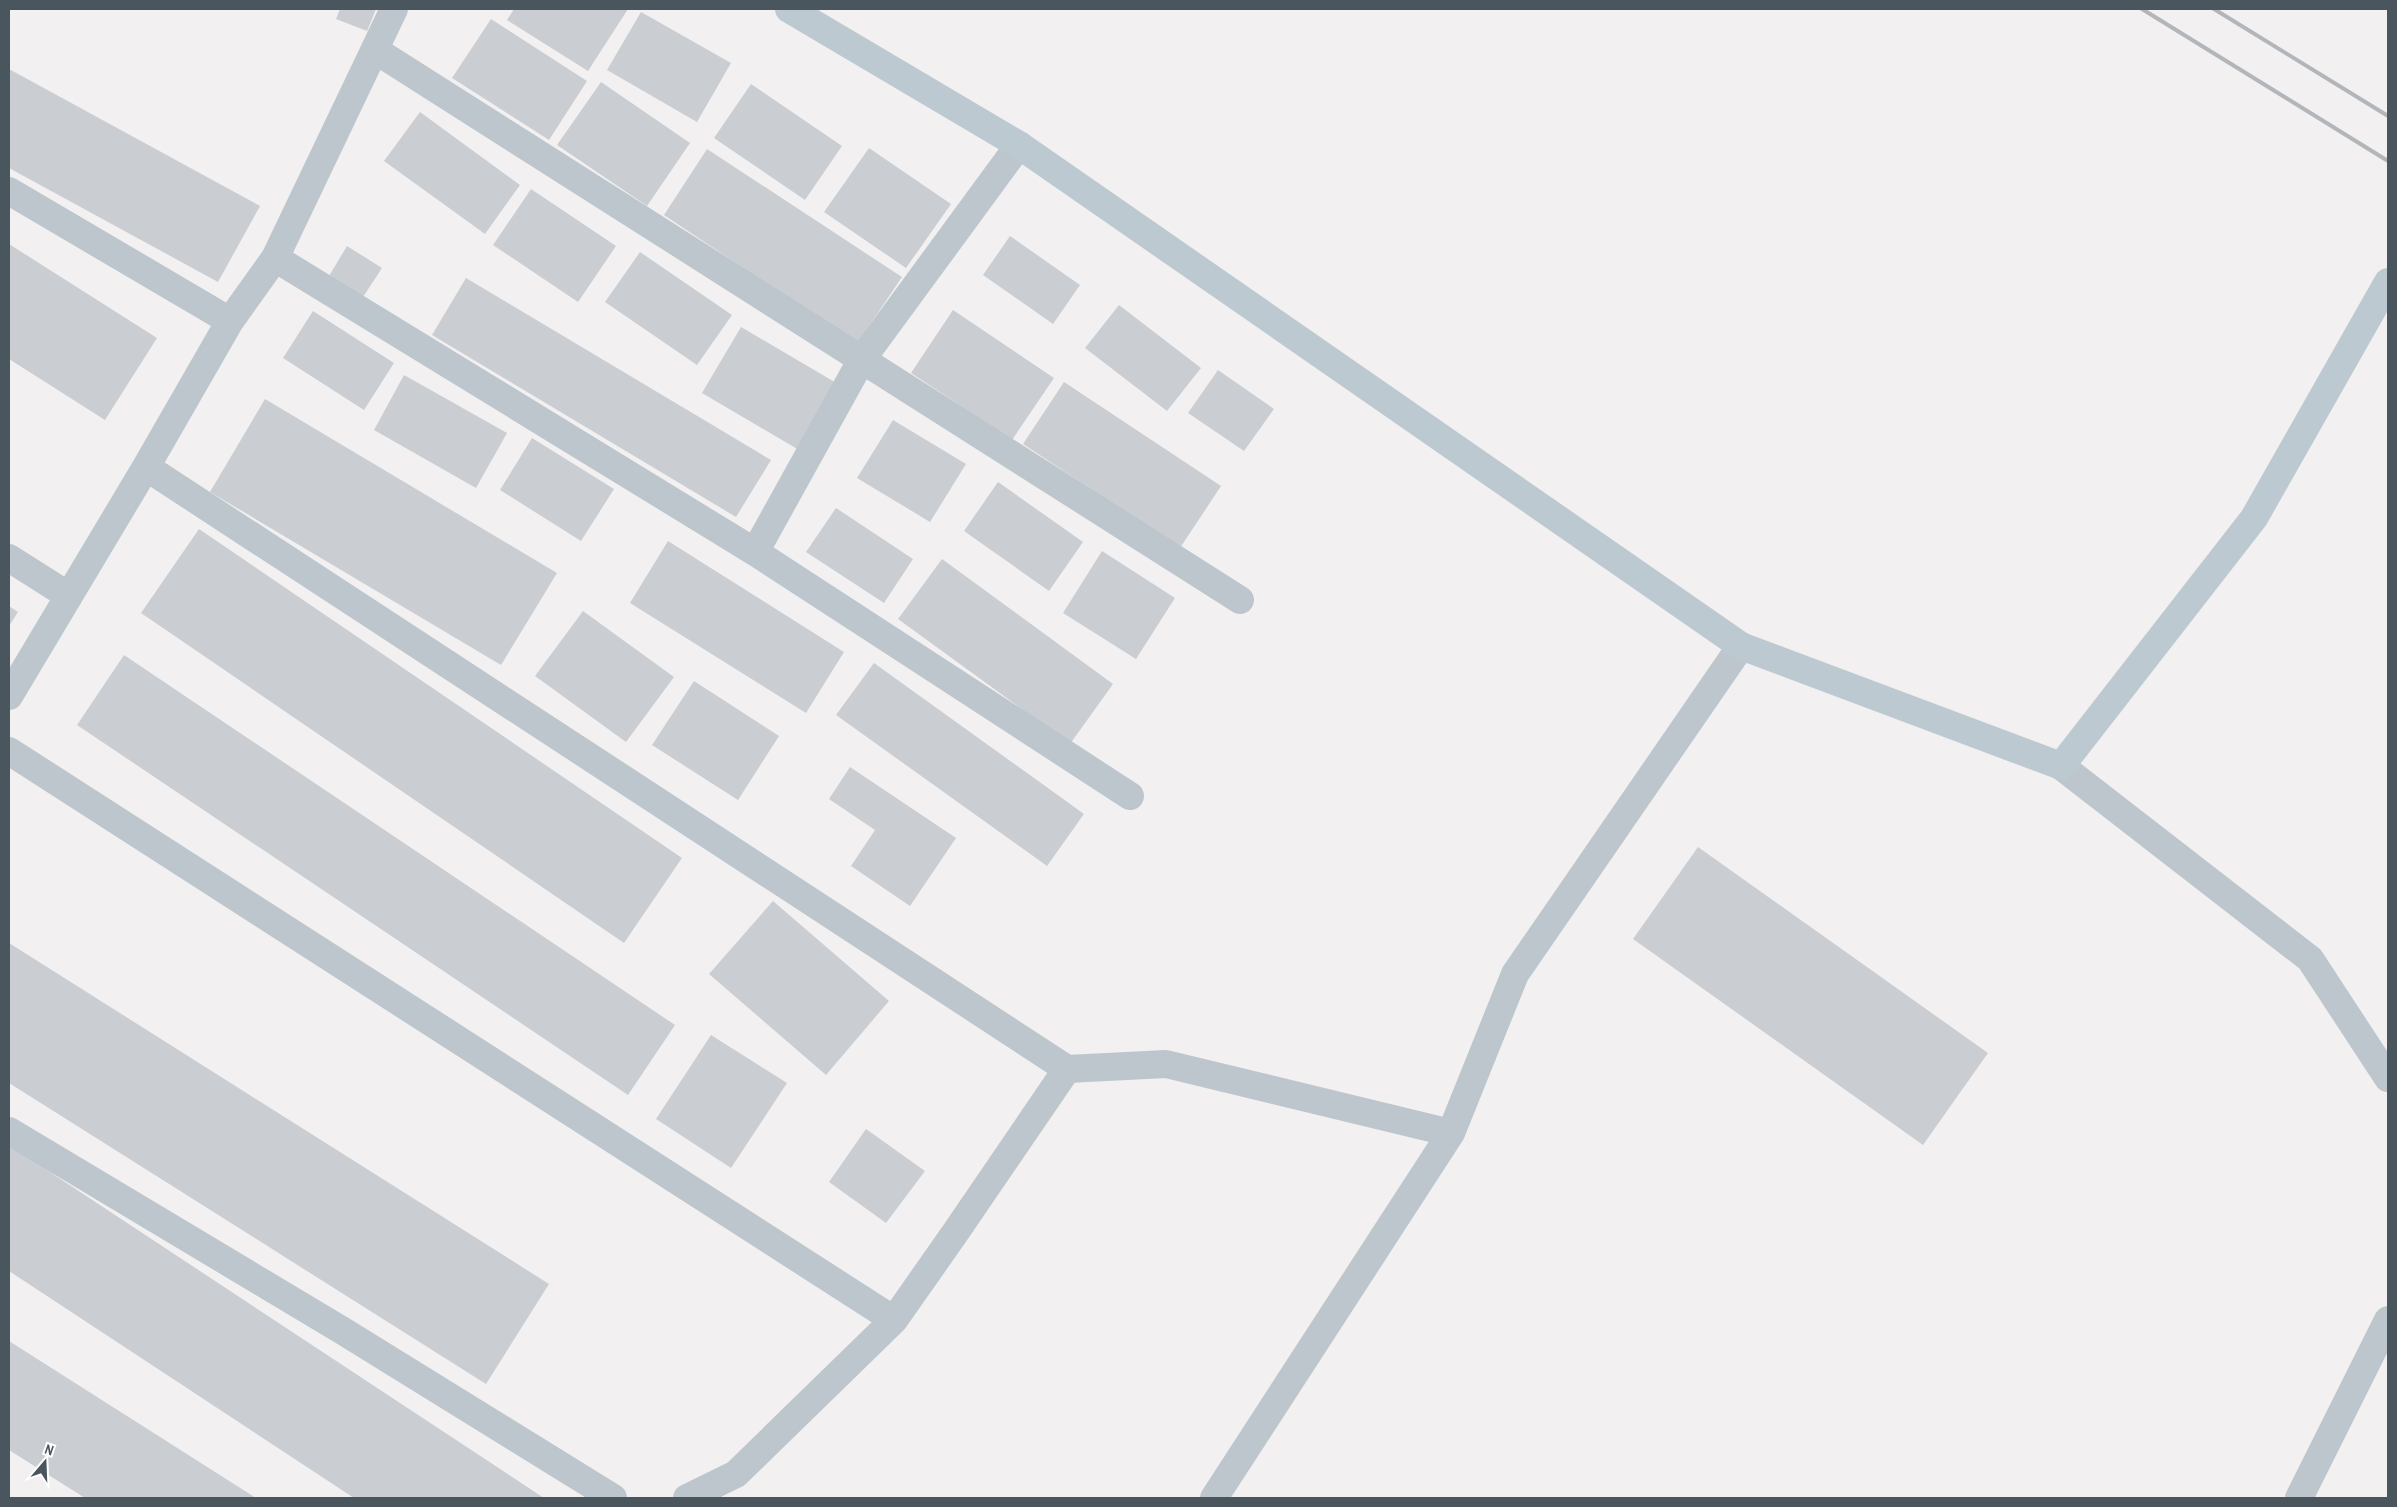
<svg xmlns="http://www.w3.org/2000/svg" width="2397" height="1507" font-family="'Archivo Narrow',sans-serif">
<style>
.building{fill:#caced2}
.lines{fill:none;stroke-linecap:round;stroke-linejoin:round}
.street{stroke:#bcc6cc;stroke-width:28}
.secondary{stroke:#bdc9d1;stroke-width:28}
.rail{stroke:#b2b6ba;stroke-width:4}
</style>
<rect width="100%" height="100%" fill="#f2f0f0"/>
<path class="building" d="M340,9H376L367,31L336,19Z
M514,9H628L588,71L507,20Z
M641,12L731,63L697,122L607,70Z
M491,19L587,81L549,140L452,78Z
M9,69L260,206L218,282L9,168Z
M601,82L690,143L647,206L557,145Z
M751,84L842,146L805,200L714,138Z
M420,112L520,185L485,234L384,161Z
M869,148L951,204L906,268L824,212Z
M707,149L902,277L857,344L664,215Z
M531,189L616,246L578,302L493,245Z
M1010,236L1080,285L1053,324L983,275Z
M9,244L157,338L105,420L9,359Z
M347,246L382,268L363,297L329,276Z
M640,252L732,315L697,365L605,302Z
M466,278L771,460L736,517L432,335Z
M1119,305L1201,368L1167,411L1085,348Z
M953,310L1054,378L1012,440L911,373Z
M313,311L394,363L364,410L283,358Z
M741,327L838,384L799,450L702,393Z
M1218,370L1274,409L1244,451L1188,413Z
M404,375L507,433L476,488L374,430Z
M1064,382L1221,486L1180,548L1023,444Z
M265,399L557,573L501,665L210,492Z
M893,420L966,464L930,522L857,478Z
M532,438L614,489L581,541L500,490Z
M998,482L1083,542L1049,591L964,531Z
M836,508L913,559L884,603L806,552Z
M199,529L682,858L624,943L141,613Z
M668,541L844,652L806,713L630,603Z
M1102,551L1175,598L1136,659L1063,613Z
M942,559L1113,684L1070,744L898,619Z
M9,606L18,612L9,626Z
M583,611L674,677L626,742L535,676Z
M124,655L675,1025L628,1095L77,725Z
M874,663L1084,814L1047,866L836,715Z
M694,681L779,736L738,800L652,745Z
M850,767L956,838L910,906L851,866L875,830L829,799Z
M1698,847L1988,1053L1923,1145L1633,939Z
M773,901L889,1001L826,1075L709,974Z
M9,943L549,1284L486,1384L9,1083Z
M711,1035L787,1083L731,1168L656,1119Z
M866,1129L925,1171L886,1223L829,1182Z
M9,1145L544,1498H354L9,1271Z
M9,1341L256,1498H85L9,1450Z"/>
<g class="lines">
<path class="street" d="M375,50L1240,600
M9,191L230,321
M275,258L755,552L1130,796
M146,467L1067,1069
M755,552L862,359L1019,145
M9,558L69,596
M9,696L146,467L230,321L275,258L394,9
M9,751L894,1320
M2061,766L2310,959L2388,1078
M9,1131L343,1331L613,1498
M687,1498L736,1474L894,1320L955,1233L1067,1069L1166,1064L1451,1133
M1214,1498L1451,1133L1515,974L1741,646
M2299,1498L2388,1320"/>
<path class="secondary" d="M789,9L1019,145L1741,646L2061,766L2254,518L2388,282"/>
<path class="rail" d="M2142,9L2388,161
M2214,9L2388,116"/>
</g>
<rect width="2397" height="1507" fill="none" stroke="#49565d" stroke-width="20"/>
<g transform="translate(45 1462) rotate(19)" stroke="#ffffff" stroke-width="4" paint-order="stroke">
<path d="M0-4L9 19L0 12L-9 19Z" fill="#49565d"/>
<text y="-8" font-size="14" font-weight="bold" text-anchor="middle" fill="#49565d">N</text>
</g>
</svg>
